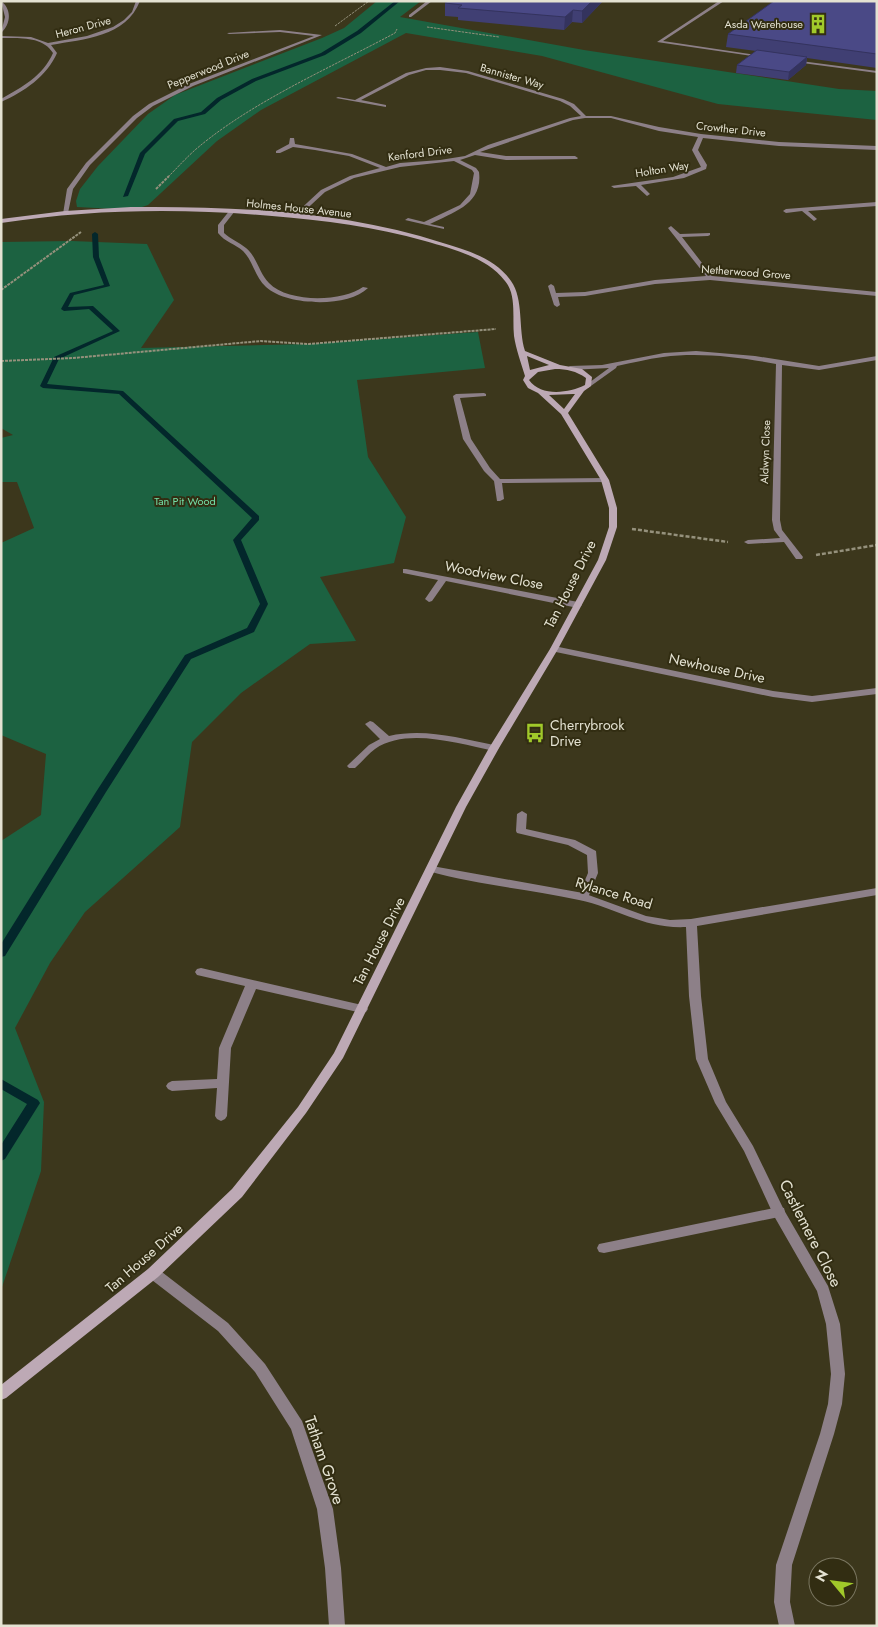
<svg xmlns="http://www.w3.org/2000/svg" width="878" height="1627" font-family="Jost,sans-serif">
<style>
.green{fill:#1c6241}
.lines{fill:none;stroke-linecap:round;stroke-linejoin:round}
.stream{fill:#03272b;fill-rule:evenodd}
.path-far2{stroke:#95917c;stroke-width:1;stroke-dasharray:2.5 1;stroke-linecap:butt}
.path-far1{stroke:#95917c;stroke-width:2;stroke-dasharray:3 1;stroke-linecap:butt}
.path{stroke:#95917c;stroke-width:2.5;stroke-dasharray:4 2;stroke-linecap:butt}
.lane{fill:#8d8088;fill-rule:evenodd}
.street{fill:#8d8088;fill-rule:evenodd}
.secondary{fill:#bda9b5;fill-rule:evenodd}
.wall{fill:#403f73}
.shaded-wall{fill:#34335e}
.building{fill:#4a4986;stroke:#34335e}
.labels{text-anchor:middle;stroke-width:4;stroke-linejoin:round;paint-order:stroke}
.far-poi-label{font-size:11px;fill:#e4e2d2;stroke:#322d12;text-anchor:end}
.far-street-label{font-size:11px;fill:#e4e2d2;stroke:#322d12}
.far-park-label{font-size:11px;fill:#74dfa7;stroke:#322d12}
.street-label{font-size:14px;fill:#e4e2d2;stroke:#322d12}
.poi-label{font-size:14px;fill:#e4e2d2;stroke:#322d12;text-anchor:start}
.near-street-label{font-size:16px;fill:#e4e2d2;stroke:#322d12}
</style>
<rect width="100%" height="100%" fill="#3c371c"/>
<path class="green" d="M377,1H421L400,17L584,50L839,89L877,91V120L718,104L542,56L406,33L261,110L217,141L148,205L133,210L77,207L76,201L80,189L98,166L148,114L175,95L322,38L344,28Z
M72,241L147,244L174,300L141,348L309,344L478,332L485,368L357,380L368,457L406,517L394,563L320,577L356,641L310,644L241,693L192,742L180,827L85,912L50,963L15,1028L44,1102L41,1171L1,1290V841L41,815L46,754L1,735V543L34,528L17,482H1V438L13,435L1,428V242Z"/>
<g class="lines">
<path class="stream" d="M395,1H400L361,33L325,55L256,81L221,100L205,114L178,121L145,154L128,196L123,197L140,153L174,119L201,112L217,98L252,79L321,53L357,31Z
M95,232L98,234L99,257L110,286L74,295L68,307L93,306L120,331L59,359L47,384L123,391L259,516V520L241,540L268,604L254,632L191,659L106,792L5,956L1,957V944L96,792L185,655L247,628L260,604L233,540L252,518L119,394L43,388L40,386L54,357L113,331L89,309L64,311L61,309L70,293L104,285L93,257L92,234Z
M1,1079L38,1100L40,1103L5,1159L1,1161V1145L27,1104L1,1089Z"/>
<path class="path-far2" d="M335,26L369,1
M427,27L499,37
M168,177C177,168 185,159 195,150C251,102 330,68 395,33L397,29"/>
<path class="path-far1" d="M156,189L169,176
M1,290L81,232
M1,361L73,358L261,341L309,344L496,329"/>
<path class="path" d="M632,529L728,542
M816,555L877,545"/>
<path class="lane" d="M719,1H724L663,41L763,56L765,58L657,42Z
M793,60L877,71V73L795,62Z
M522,811L527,814L526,829L575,840L596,851L598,873L587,900H579L578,897L588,873L587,855L568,845L517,833L516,831L517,814Z
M779,1207L784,1208L785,1212L784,1216L779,1217L604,1253L599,1252L597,1248L599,1244L604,1243Z"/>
<path class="street" d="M1,1C12,9 11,24 1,33L5,17Z
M136,1H140C126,37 84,39 51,45L57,53C47,76 24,92 1,102V99C22,87 43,76 53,53C43,36 18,38 1,38V36L31,37L48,43L87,36L113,27L124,20L132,12Z
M427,1H432L411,17H409V15Z
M280,30L322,35L193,86L153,106L137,118L90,165L73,189L68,213L63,214L67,189L86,163L133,116L149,104L189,84L314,36L280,32L229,34L227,33Z
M440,67L468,71L563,99L574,104L586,116H611L659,127L701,134L779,142L877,146V150L779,146L703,138L698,150L707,165L706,169L684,178L641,185L650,194L647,196L636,186L614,188L611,186L673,177L701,167L692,150L698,137L659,131L611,118H585L573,120L480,152L506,156H575L578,158L577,159L506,160L475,155L460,160L476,168L479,172C483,204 454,212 430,224L444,227V229L405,220L408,218L424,222L460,205L470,194L474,173L472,170L454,161L400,167L354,178L325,192L298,217H294V215L321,190L350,176L380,168L349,156L315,150L293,147L280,153H276V151L289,144L290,138H294L295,144L352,154L386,167L400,163L440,160L465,156L488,145L570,118L581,116L570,106L560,101L466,73L440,70H426L409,75L361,100L386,105V107L336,98L338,97L355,100L406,73L426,68Z
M877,202V206L808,211L817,219L814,221L802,211L786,213L783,211L786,209Z
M230,210L235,211L224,225V233C230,239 239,242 246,248C257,257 259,273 269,283C288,303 342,302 363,287L368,288C348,308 287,306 266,287C255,277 253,261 243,251C235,244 225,242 218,233V225Z
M671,226L680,234L710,233V235L708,236L682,237L712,276L877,292V296L710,280L655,284L585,296L558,297L560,305L557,307L554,305L548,286L551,284L554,286L556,293L585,292L655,280L706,276L668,228Z
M696,351L755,356L819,366L877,356V360L819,370L782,365L780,520L782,530L803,557L802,559H796L784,542L748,544L744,542L748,540L780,538L774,530L772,520L776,364C739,357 699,352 663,357C647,359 632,363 617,366L616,368L588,388L586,387V385L609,368L570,370L567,368L570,366L602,365L664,353Z
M484,393L486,394V396L460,398L471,439L490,468L500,479L605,478H608V482L502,483L504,499L500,501H497L494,481L484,471L463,439L453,396L456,394Z
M403,569H406L578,602L582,605L578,608L446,581L432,601L429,602L425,599L438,580L403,573Z
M554,646L773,691L812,696L877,688V694L812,702L773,697L551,651L550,649Z
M370,721L373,722L389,736C424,728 459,738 494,745L499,748L494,751C459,744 407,727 375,749C368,754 362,762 355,768H349L347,766L349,764L369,745L380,739L365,724Z
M432,866L583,893L646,916L670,920L691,919L877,888V895L697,926L701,996L708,1059L726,1102L753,1146L784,1210L828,1286L840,1324L845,1374L842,1404L834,1434L792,1565L790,1602L795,1626H779L774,1602L776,1565L820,1434L828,1404L831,1374L826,1324L817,1291L774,1216L744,1151L715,1103L696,1059L689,996L686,927C644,929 617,908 579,900C529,889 477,885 428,871L427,869Z
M201,968L362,1005L366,1006L368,1009L366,1012L362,1013L256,989L231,1048L227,1116L225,1119L221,1121L217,1119L215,1116L217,1088L172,1091L168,1089L166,1086L168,1083L172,1081L217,1079L219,1048L245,986L197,975L195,972L197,969Z
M153,1267L158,1269L228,1323L265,1364L302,1421L333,1509L341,1568L345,1626H329L325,1568L317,1509L291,1429L255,1372L218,1331L148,1277L146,1273L148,1269Z"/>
<path class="secondary" d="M131,207C234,206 343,211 443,243C467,250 496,259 511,281C524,299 518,329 525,351L560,365L582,369L592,377L591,386L584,391L568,413L609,480L617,508V527L606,560L558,649L499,748L466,807L343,1058L306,1113L242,1197L158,1277L6,1398L1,1400V1385L148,1269L232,1189L298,1107L334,1053L456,807L489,748L550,649L598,560L609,527V508L601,480L561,414L538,393L528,388L523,380L525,376C521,363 516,349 514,336C512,318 517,295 505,281C487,257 452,249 425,241C375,227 324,220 272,216C182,208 91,209 1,223V219L65,211ZM527,356L549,365L530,370ZM555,369C567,369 576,371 586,378L585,385C569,393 541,397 529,380L538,372ZM573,394H575L564,409L549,395Z"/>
</g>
<path class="wall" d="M603,1L582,23L572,22L564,30L458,20V17L445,16V3Z
M877,1V68L807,58L806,65L788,80L736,73L737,65L756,51L726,47L728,34Z"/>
<path class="shaded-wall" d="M592,1H603L582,23V11Z
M573,10L572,22L564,30L565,17Z
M807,57L806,65L788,80L789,72Z"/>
<path class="building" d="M448,1H592L582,11L573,10L565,17L458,8L462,5L445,3Z
M774,1H877V54L728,34Z
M757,50L807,57L789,72L737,65Z"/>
<defs>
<symbol id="building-bare" viewBox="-9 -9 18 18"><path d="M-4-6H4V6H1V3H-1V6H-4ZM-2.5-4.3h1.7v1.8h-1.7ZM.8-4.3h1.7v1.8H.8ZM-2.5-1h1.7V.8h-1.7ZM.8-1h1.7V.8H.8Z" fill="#a1c92a" stroke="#322d12" stroke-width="2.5" paint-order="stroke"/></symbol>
<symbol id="bus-bare" viewBox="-9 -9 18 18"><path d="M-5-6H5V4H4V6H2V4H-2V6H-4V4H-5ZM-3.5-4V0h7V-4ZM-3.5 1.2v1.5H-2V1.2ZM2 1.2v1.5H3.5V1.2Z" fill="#a1c92a" stroke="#322d12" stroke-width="2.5" paint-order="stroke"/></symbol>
</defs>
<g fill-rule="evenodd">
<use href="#building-bare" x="804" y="10" width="28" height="28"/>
<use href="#bus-bare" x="521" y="719" width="28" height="28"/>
</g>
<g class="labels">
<g class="far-poi-label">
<text x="803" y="28">Asda Warehouse</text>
</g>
<g class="far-street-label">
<text transform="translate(83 27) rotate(-15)" y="4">Heron Drive</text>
<text transform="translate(208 69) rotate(-22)" y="4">Pepperwood Drive</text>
<text transform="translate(512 76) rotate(16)" y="4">Bannister Way</text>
<text transform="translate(731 129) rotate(6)" y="4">Crowther Drive</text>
<text transform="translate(420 153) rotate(-7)" y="4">Kenford Drive</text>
<text transform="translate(662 169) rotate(-9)" y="4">Holton Way</text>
<text transform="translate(299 208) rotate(6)" y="4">Holmes House Avenue</text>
<text transform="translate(746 272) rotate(4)" y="4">Netherwood Grove</text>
<text transform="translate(765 452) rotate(-88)" y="4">Aldwyn Close</text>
</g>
<g class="far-park-label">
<text x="185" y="505">Tan Pit Wood</text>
</g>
<g class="street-label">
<text transform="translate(494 575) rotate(11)" y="5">Woodview Close</text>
<text transform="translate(570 584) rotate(-63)" y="5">Tan House Drive</text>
<text transform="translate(717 668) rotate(12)" y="5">Newhouse Drive</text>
<text transform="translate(614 893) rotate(17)" y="5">Rylance Road</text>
<text transform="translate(379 941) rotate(-63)" y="5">Tan House Drive</text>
<text transform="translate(144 1258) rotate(-41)" y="5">Tan House Drive</text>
</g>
<g class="poi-label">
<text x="550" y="730">Cherrybrook<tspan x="550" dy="16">Drive</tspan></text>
</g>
<g class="near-street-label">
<text transform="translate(811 1233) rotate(63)" y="6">Castlemere Close</text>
<text transform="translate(325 1460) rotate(71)" y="6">Tatham Grove</text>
</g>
</g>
<rect width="878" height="1627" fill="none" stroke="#e4e2d2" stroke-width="5"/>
<g transform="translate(833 1582) rotate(299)"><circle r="24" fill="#322d12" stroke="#79755f"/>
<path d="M0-4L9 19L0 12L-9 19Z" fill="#a1c92a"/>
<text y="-8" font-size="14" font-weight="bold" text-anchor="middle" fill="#e4e2d2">N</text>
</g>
</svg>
